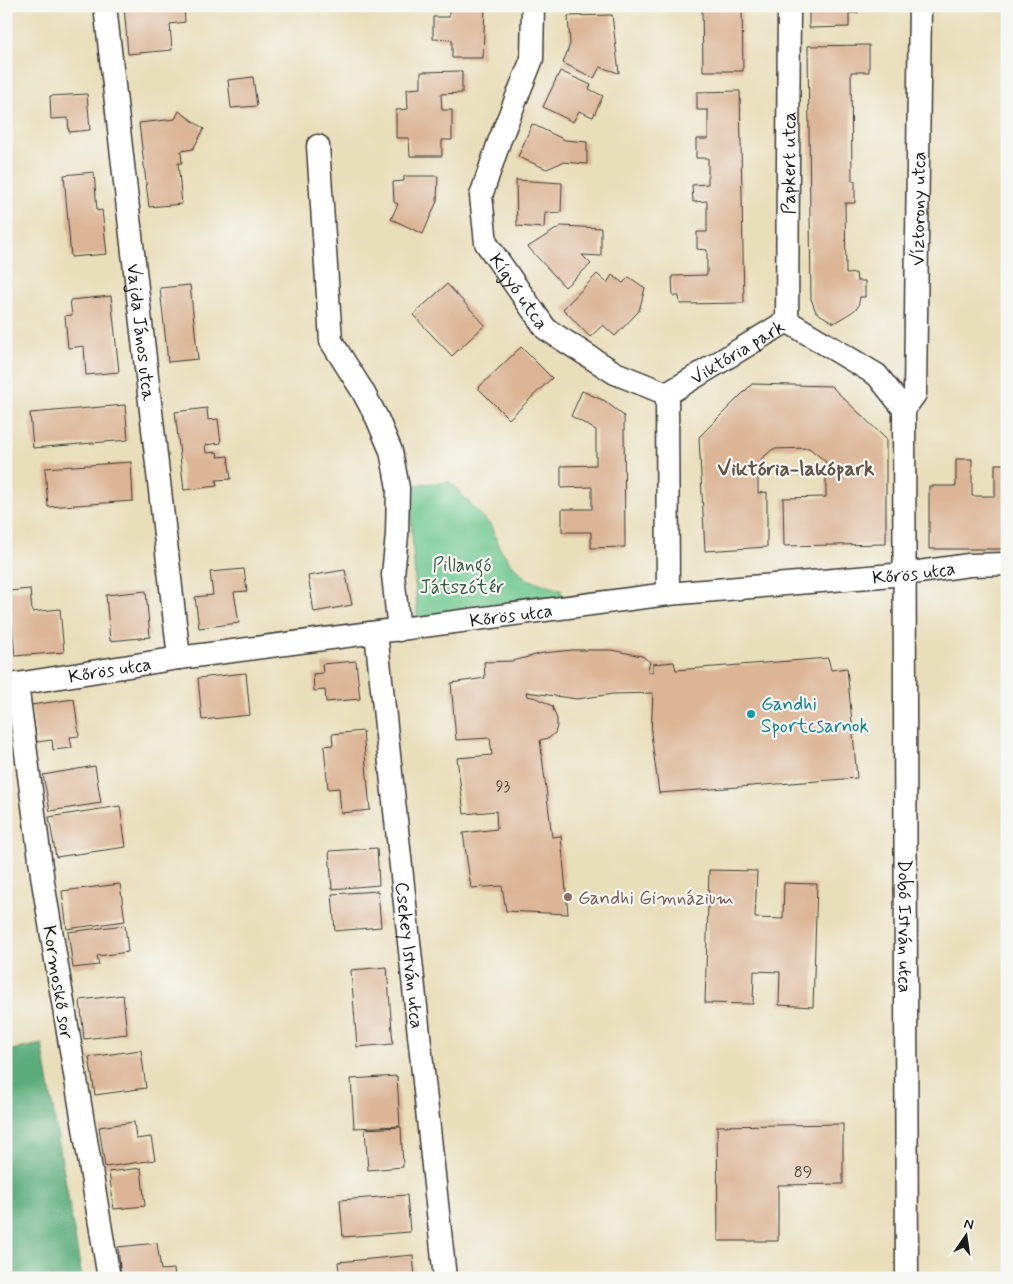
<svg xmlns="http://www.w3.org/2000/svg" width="1013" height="1284" font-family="Mynerve,sans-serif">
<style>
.green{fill:#6ec88f;stroke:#457256}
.forest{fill:#5aac7a;stroke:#3b644b}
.building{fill:#dcb596}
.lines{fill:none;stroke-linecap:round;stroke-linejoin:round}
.minor-casing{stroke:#3b3934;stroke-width:25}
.minor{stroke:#fff;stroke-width:22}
.culture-dot{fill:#0f9aa8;stroke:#f6f6f2;stroke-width:2}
.education-dot{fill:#8d6e63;stroke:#f6f6f2;stroke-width:2}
.labels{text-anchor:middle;stroke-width:4.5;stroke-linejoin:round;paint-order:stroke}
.number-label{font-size:16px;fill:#4c423a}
.street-label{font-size:19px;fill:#1c1c1c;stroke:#f6f6f2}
.park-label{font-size:19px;fill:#395844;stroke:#f6f6f2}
.culture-label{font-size:19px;fill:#0d838f;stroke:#f6f6f2;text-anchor:start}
.education-label{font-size:19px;fill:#785e54;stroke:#f6f6f2;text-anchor:start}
.quarter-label{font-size:21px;font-weight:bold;fill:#5f5247;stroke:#f6f6f2}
</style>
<rect width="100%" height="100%" fill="#f6f6f2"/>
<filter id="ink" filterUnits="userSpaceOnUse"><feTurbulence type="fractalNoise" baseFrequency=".02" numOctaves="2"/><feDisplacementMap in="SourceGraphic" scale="10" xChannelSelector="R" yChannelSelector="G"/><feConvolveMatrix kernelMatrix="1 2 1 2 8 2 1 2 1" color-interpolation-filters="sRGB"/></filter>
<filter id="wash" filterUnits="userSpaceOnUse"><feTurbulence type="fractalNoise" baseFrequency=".0096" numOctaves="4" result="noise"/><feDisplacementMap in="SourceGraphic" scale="20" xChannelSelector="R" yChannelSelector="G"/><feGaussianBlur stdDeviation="1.12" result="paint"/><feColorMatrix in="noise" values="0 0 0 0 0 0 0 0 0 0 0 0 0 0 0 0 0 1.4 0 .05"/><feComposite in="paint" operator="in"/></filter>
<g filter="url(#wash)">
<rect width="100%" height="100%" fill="#e9deba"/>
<path class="green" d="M450,482L491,526L499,547L510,562L527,579L561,590L564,608L418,627L409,485Z"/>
<path class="forest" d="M42,1044L82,1278H6V1051Z"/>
<g id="blocks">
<path class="building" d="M124,6H184L185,22L170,24L172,50L128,54Z
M449,6H485L483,58H452V40L433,39V17H449Z
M702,6H742L743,71H703Z
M809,6H858V13H849V27L809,28Z
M612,15L619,73L600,67L594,78L563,63L570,44L568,16Z
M869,45V72H851L852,181H855V203H845L846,274L856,273L857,281H865V297H860L858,307L852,312L834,323L816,312L811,299L808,46Z
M462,71V93L441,94L442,110H452V140H442V156H410L409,138H396V110L408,109L407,89L421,88V72Z
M560,71L591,85L589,89L603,96L593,117L579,111L573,122L543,107Z
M253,77L257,106L231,108L228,80Z
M740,91L744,303L680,304L679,296H673L672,276L707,275V250L697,249V232H707V201L693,202L692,185L708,184V158H696V139H708V110H697V92Z
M87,94L90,130L69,132L68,118L51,119L50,96Z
M179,111L204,129L193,149L181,151L182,163H178L182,204L149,207L139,123L175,119Z
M532,124L565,140L587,142V164L563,162L547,169L518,157Z
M94,172L97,211L102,210L107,254L71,257L64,175Z
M404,176H438L437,201L423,234L391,219L398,204L394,202L393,182L404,181Z
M516,180L562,183L561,213L545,212L544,228L517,226Z
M561,226L601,228V256L582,255L591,264L565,287L528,247Z
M597,274L607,283L612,275L623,283L629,277L645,288L639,311L615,336L603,325L590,337L563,309Z
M447,284L485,325L452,356L413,315Z
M190,285L198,359L168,362L160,288Z
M111,296L119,372L86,375L84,346L68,348L65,316L72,315L70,300Z
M521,347L552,378L509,419L478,388Z
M752,384L831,386L886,439V544L784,546L783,498L826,497V462L809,448L773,449L758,462V493L767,492V547L705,551L699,437Z
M582,391L605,401L624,416L625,547L591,548V532H562V509H592V487L561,488V466L596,465V430L571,416Z
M125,405L128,440L33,448L30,413Z
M207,408L208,420L218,419L221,443L205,445L206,453L217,452L218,457L228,456L231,479L216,480L217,486L184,490L175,412Z
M956,459H972V496H995V464H1007V549H929V486H956Z
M131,462L133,501L48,507L45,468Z
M244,569L247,591L234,592L239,623L199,628L195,597L213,595L210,572Z
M345,570L352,605L314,612L308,576Z
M30,589L32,612L60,609L64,652L15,656L9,591Z
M146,591L150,637L110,641L106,595Z
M572,650H611L642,656L650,662L647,672H653V664L674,662L676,670L828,658L831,670L847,668L857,778L659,793L651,734L653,693L613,694L577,699L526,692L527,696L537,698L552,706L557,719V726L555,733L549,738L540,740L552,837L561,836L568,914L506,911L502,886L471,888L463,833L497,829L496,811L464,814L457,758L492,755L490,738L456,740L451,683L485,678L484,662L513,661L543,653Z
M356,661L360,699L326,702L325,690L314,691L313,674L323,673L322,664Z
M246,673L250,715L202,720L198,678Z
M74,699L79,736L70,737L72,748L53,750L52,740L37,742L31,705Z
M363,731L370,810L341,813L339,788L328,789L324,746L333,745L332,734Z
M95,766L101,803L50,811L43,775Z
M120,806L126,847L56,857L49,817Z
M377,848L379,885L332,889L329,851Z
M709,870L757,871L755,918L783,919L784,883L817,884L813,1007L779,1005L780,972L754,971L753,1004L705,1003Z
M120,884L125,921L67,929L62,891Z
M378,891L381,927L335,931L332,894Z
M125,925L128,952L97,956L99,965L73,968L68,932Z
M387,967L393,1044L357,1047L351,970Z
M123,995L127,1034L84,1039L80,1000Z
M141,1050L146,1088L95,1095L89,1057Z
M397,1076L400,1126L354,1128L351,1079Z
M134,1122L136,1139L151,1137L155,1160L105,1167L99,1127Z
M843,1124V1184L778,1185V1241H718L717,1126Z
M401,1127L403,1167L368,1170L365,1129Z
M141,1168L145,1206L114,1209L109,1172Z
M407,1195L410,1232L343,1237L340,1200Z
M157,1243L161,1270L174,1269L175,1278H121L118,1247Z
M413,1255L415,1278H340L338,1262Z"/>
</g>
</g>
<g filter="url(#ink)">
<use href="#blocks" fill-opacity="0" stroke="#3b3934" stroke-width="1"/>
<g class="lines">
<defs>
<g id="minor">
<path id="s1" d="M105,6L179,658"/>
<path id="s2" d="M533,6L532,59L499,142L481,196L486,243L546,329L615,373L667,394"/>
<path d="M318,146L331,341L362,390L377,418L391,451L398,488L397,535L393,575L399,630"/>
<path id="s3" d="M787,321L789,6"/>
<path id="s4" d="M904,409L915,394L920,6"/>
<path id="s5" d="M668,594L667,394L787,321L877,375L904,409L907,1278"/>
<path id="s6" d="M376,633L445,1278"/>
<path id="s7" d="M109,1278L43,882L17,684L179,658L668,594L905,574L969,565L1007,564"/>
</g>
</defs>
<use href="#minor" class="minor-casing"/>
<use href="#minor" class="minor"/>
</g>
</g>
<circle class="culture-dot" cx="751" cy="714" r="5"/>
<circle class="education-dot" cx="568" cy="897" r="5"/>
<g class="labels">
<g class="number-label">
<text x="503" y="791">93</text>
<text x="803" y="1177">89</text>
</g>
<g class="street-label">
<text dy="7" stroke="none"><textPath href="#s3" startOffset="158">Papkert utca</textPath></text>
<text dy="7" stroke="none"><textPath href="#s4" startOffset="204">Víztorony utca</textPath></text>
<text dy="7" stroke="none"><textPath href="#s2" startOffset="305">Kígyó utca</textPath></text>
<text dy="7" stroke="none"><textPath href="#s1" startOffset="328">Vajda János utca</textPath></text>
<text dy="7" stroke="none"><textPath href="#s5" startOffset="282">Viktória park</textPath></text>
<text dy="7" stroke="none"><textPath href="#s7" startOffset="1505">Kőrös utca</textPath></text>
<text dy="7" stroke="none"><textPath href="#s7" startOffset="1100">Kőrös utca</textPath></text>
<text dy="7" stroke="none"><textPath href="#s7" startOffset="695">Kőrös utca</textPath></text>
<text dy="7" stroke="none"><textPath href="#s5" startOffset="1006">Dobó István utca</textPath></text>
<text dy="7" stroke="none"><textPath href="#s6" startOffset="324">Csekey István utca</textPath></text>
<text transform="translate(59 982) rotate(81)" y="7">Kormoskő sor</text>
</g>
<g class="park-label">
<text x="462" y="571">Pillangó<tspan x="462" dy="22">Játszótér</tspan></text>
</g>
<g class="culture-label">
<text x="761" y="710">Gandhi<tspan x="761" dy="22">Sportcsarnok</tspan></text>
</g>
<g class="education-label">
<text x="578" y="904">Gandhi Gimnázium</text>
</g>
<g class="quarter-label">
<text x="796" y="475">Viktória-lakópark</text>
</g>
</g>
<rect width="1013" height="1284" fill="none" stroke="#f6f6f2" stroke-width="25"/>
<g transform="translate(966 1236) rotate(13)" stroke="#f6f6f2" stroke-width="4" paint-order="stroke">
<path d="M0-4L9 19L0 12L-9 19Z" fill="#1c1c1c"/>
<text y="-8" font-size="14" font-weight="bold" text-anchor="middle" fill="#1c1c1c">N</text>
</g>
</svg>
